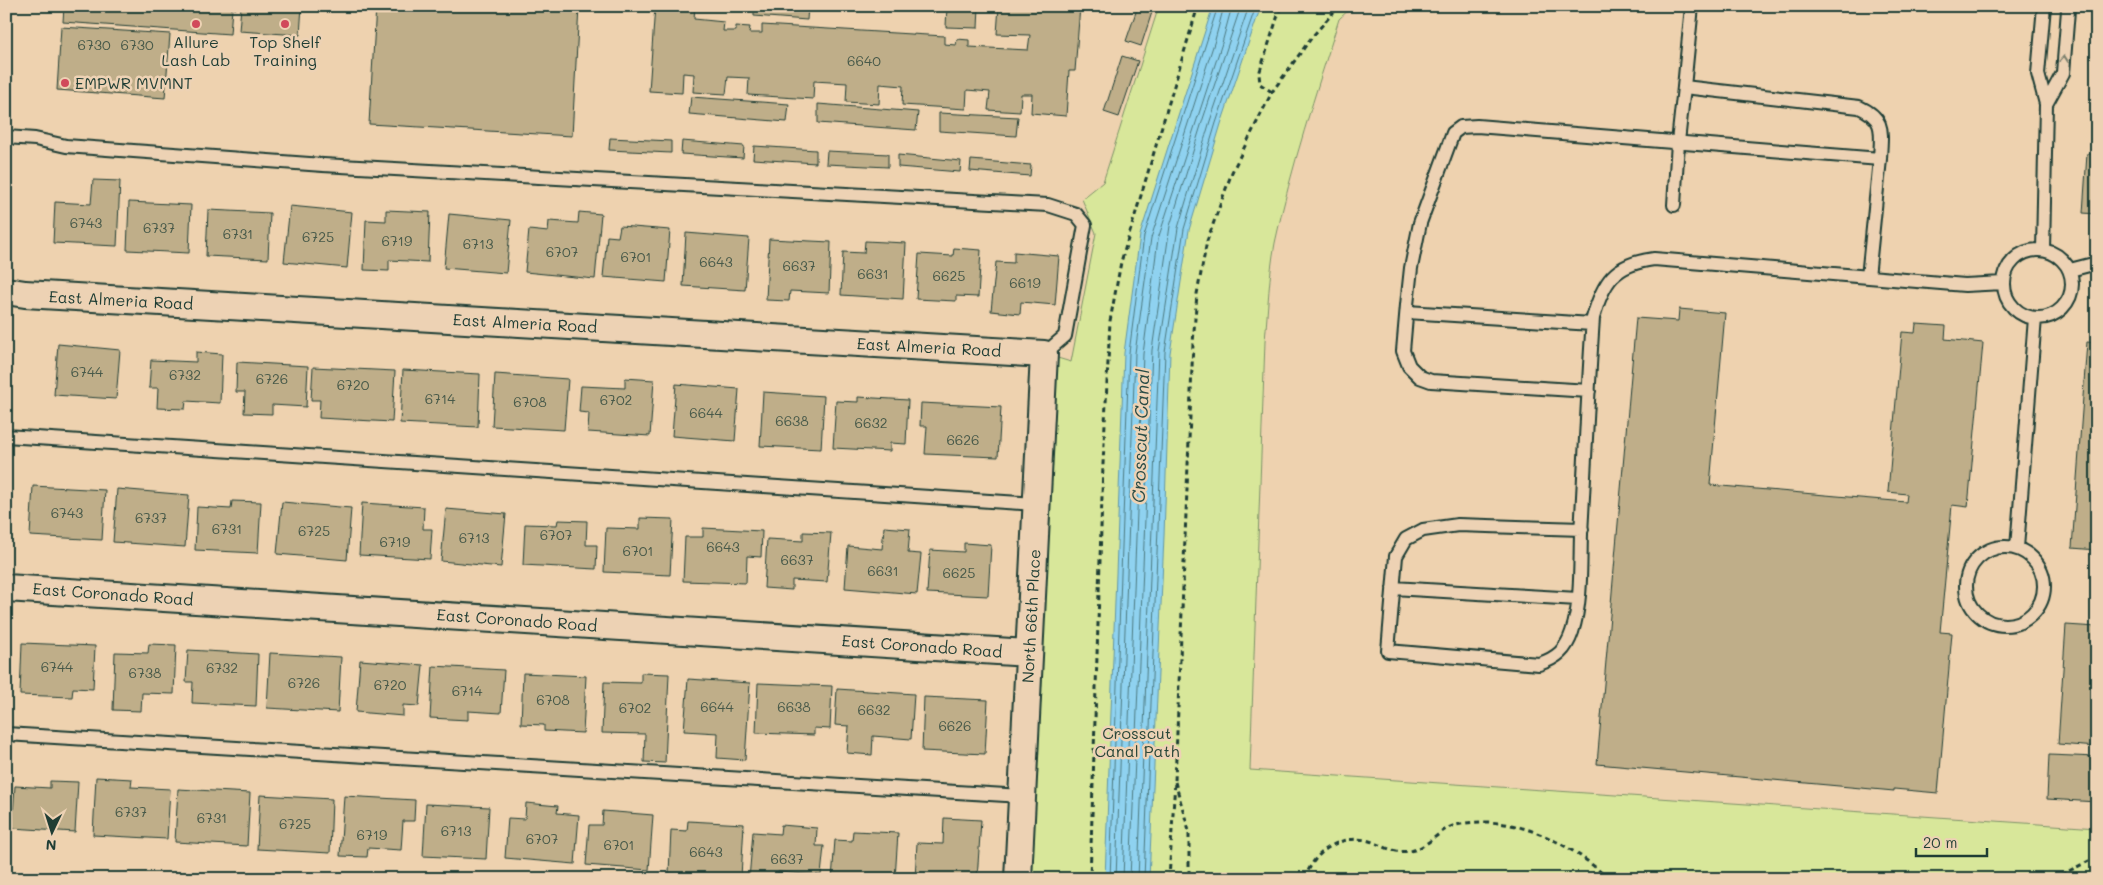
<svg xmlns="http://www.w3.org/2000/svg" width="2103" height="885" font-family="Mali,sans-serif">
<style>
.green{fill:#d8e79a;stroke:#7c9267}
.water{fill:#8fd2f0;stroke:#6296a5}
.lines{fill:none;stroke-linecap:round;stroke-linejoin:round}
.shore{stroke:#4c797f;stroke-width:1}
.building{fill:#bfae89;stroke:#1f3d34}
.service-casing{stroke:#1f3d34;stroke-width:16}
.minor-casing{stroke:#1f3d34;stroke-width:30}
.path{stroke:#1f3d34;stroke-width:3;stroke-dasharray:5 4;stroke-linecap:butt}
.service{stroke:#edd2b4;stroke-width:12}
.minor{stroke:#edd2b4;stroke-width:26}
.oneway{stroke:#7c806e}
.poi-dot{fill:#d1495b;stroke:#edd2b4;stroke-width:2}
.labels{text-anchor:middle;stroke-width:5;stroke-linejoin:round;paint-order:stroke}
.number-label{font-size:14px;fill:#475949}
.poi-label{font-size:16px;fill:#1f3d34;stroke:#edd2b4}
.street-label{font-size:16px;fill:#1f3d34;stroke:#edd2b4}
.park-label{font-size:16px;fill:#284639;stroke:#edd2b4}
.water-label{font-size:18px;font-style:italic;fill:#2a4c47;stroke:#edd2b4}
</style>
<rect width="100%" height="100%" fill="#eed2af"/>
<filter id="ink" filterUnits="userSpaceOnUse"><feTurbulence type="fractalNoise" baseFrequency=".02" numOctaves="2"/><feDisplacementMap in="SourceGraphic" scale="10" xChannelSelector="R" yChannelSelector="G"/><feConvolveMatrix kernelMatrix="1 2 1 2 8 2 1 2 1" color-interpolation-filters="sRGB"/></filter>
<g filter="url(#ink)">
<path class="green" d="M1159,6H1353L1339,19C1316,93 1291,167 1275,243C1269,275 1268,308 1265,341L1250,770L2097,828V879H1018L1044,354L1071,362L1096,233L1082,199L1103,182Z"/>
<path class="water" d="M1213,6H1261L1221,124L1189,230L1170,353L1164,536L1149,879H1105L1124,353L1140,235Z"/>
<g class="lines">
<path class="shore" d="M1110,879L1129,353L1144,236L1218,6
M1116,879L1135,353L1151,238L1215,40L1224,6
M1123,879L1143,354L1158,239L1222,43L1232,6
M1130,879L1152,350L1170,226L1203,119L1241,6
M1138,879L1159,351L1178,228L1210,121L1249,6
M1144,879L1165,352L1184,229L1216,123L1256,6"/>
</g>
<path class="building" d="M64,6L211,7L236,6V9L232,8L230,34L63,22Z
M241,6H302L300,35L239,31Z
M376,6L579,7L572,136L369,124Z
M655,6H695L694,19L724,22L723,31H736V26L750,27L749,33H762V25L944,36V44L956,45L957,39L969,40V47L1028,50L1030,35L997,34L999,6H1080L1075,71H1069L1066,116L1031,113L1032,94H1021L1020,112L988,110L990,92L967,90L966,109L902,105L903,86L880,84L879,104L846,102L847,83L814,81L813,99L748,95L749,78L728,77L726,94L693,92L694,74L683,73L682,93L649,91Z
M696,6H735V9Z
M754,6H808L807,20L754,16Z
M947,6H979L978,28L946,27Z
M1138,6H1154L1141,46L1126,41Z
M61,27L170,34L165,98L57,90Z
M1122,56L1138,61L1119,117L1104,112Z
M691,97L789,104L787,122L689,114Z
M818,104L918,112L916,130L818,123Z
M939,113L1018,117L1016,136L939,131Z
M610,138L671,141V153L609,150Z
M682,141L744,146L743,158L681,154Z
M754,146L816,150V163L753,159Z
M827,151L888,154V167L826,164Z
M2087,154H2097V214L2083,213Z
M898,155L961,161L960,172L898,167Z
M971,160L1031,165L1030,176L970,171Z
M93,180L120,181L117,246L53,243L55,202L91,204Z
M129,202L191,205L189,253L127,250Z
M290,206L352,212L347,268L284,262Z
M208,210L270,213L268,259L206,256Z
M386,210L430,212L428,262L389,260V271L364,270L366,220L386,221Z
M579,212L601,214L595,279L525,272L529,230L548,232L549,221L578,223Z
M449,214L511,220L506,273L444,268Z
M620,226L670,230L666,282L603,277L607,236L618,237Z
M686,233L749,238L745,290L683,286Z
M769,239L831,242L829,293L790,291L789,301L766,300Z
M865,241L906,243L903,299L841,295L843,252L864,253Z
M954,248L981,250L978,297L956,296V301L916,299L919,254L953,256Z
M1014,252L1059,256L1055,305L1021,302L1020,314L991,311L996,262L1014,263Z
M1679,309L1725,313L1710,485L1906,502L1907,494L1888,492L1902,332L1915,333L1916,324L1946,326L1945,339L1983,343L1968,507L1952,505L1940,632L1952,633L1938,793L1894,789V791L1597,764L1636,318L1678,321Z
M2087,342L2097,343V550L2072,548Z
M58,344L120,350L116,399L54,395Z
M196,352L222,354L220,403L186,401L185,409L157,408L158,388H149L151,360L196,362Z
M237,362L308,366L306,407L272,405V414L244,413L245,392H236Z
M313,367L395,371L392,422L319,418L320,400H311Z
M403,370L480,374L478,427L400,423Z
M495,374L568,379L564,430L492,426Z
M625,378L654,380L650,436L588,432L589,413L579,412L581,386L625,388Z
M676,384L739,389L735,441L672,436Z
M763,392L824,396L821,449L760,446Z
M858,397L908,400L906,444L890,443V451L833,448L836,401L858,402Z
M921,403L1001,407L998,457L925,454L927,426H920Z
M33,486L105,490L102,540L30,536Z
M117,489L189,495L185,547L113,542Z
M232,501L261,502L258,553L195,550L197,507L231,509Z
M282,502L351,508L347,560L277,554Z
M362,503L424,507L423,529H432L430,559L359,555Z
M446,509L506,514L501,567L441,561Z
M640,518L673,519L670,575L604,572L606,528L640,529Z
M558,520L587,521L586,545H597L596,569L523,565L525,524L557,525Z
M884,527L910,529L908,553L921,554L917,594L845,588L848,546L882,549Z
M703,528L762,531L761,557L747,556L746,583L683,581L685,537H703Z
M803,532L831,533L827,582L792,580V590L764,588L767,539L803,541Z
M964,543L991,545L988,596L927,593L930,550L964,552Z
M2066,625L2097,627V747L2058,744Z
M22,643L95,646L93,689L73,688L72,697L20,695Z
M149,644L176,645L174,694L142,693L141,711L113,710L115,652L148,653Z
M188,650L258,654L256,706L192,703L193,682H186Z
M270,653L341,657L338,712L267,708Z
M360,660L423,665L419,706L403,705V716L356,712Z
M433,666L504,670L501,713L468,711V720L430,718Z
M523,673L586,676L583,733L544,731V725L521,724Z
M641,673L669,674L665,763L644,762L645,734L602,733L604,682L641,683Z
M688,679L750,683L745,760L717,758L718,733L684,731Z
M758,683L832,686L830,729L814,728V735L756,733Z
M837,689L914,694L911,739L873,736L872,755L847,753L849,726L835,725Z
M924,697L988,700L985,754L922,751Z
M2049,755L2097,757V802L2047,799Z
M96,777L132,779L131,787L170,789L167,839L93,835Z
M50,781L78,782L75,832L12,828L15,786L50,788Z
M178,789L250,793L247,846L175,842Z
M260,795L332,799L330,853L257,849Z
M344,796L415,800L414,821H403L401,850L368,848L367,857L340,856Z
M526,803L558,806L557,813L579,815L575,864L505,858L508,818L525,819Z
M426,804L489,807L486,859L423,856Z
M603,811L653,815L649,870L586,865L589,825H602Z
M944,818L981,820L977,879H915L917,843L943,844Z
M688,821L744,824L741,877L669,873L671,830L687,831Z
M781,825L817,828L816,846H824L821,875L778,872V879H749L753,832L780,834Z
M853,831L898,833L895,879H832L835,840L852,841Z"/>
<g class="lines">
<defs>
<path id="service" d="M1684,87L1692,6
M2046,104L2063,73L2068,10L2067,6
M6,137L35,139L66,146L323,165L1048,205L1076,214L1085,225L1065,336L1044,354
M1674,205L1678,142L1684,87L1859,107C1886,119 1881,132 1880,159
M2004 284a34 34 0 1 1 68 0a34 34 0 1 1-68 0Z
M2043,250L2046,104L2038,74L2044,6
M2070,270L2097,263
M1407,312L1592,324
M1589,391L1431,381L1420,377L1409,366L1403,351L1407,305L1411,268L1420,223L1453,133L1461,127L1477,126L1880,159L1868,277
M6,436L1036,504
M1582,529L1458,525L1423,530L1406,539L1396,556L1388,651L1539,664C1557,658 1566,650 1572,632C1582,602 1580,565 1581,534C1585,462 1588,390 1593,318C1603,282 1614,264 1654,259L1965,285L2003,283
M1966 586a39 39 0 1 1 78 0a39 39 0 1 1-78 0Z
M2017,548L2035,318
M1393,588L1578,599
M6,734L1022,796"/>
<path id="minor" d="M6,291L25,294L1044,354L1018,879
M6,588L1029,653"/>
</defs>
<use href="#service" class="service-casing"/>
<use href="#minor" class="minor-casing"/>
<path class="path" d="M1272,92L1260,84L1259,74L1281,6
M1175,782L1189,831V879
M1090,879L1103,464L1110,321L1121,262L1198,6
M1169,879L1175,781L1193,343L1197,294L1207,241L1232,172L1272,92L1312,37L1339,6
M1305,879C1313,852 1339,835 1366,840C1383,844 1390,854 1410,851C1428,848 1439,829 1456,825C1509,812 1571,842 1608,879
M2053,879L2097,857"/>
<use href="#service" class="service"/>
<use href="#minor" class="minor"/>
</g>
<defs><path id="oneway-chevron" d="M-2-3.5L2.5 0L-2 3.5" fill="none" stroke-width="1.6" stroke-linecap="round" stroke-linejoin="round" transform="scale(1.25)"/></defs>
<use class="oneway" href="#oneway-chevron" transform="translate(2064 59) rotate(-85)"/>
</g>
<g class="poi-dot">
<circle cx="196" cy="24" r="5"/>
<circle cx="285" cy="24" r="5"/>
<circle cx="65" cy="83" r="5"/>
</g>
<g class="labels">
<g class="number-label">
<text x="94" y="50">6730</text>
<text x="137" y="50">6730</text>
<text x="864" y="66">6640</text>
<text x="86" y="228">6743</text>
<text x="159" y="233">6737</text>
<text x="238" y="239">6731</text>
<text x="318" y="242">6725</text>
<text x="397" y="246">6719</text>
<text x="478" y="249">6713</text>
<text x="562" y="257">6707</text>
<text x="636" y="262">6701</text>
<text x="716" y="267">6643</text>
<text x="799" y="271">6637</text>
<text x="873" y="279">6631</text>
<text x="949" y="281">6625</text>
<text x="1025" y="288">6619</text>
<text x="87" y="377">6744</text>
<text x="185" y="380">6732</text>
<text x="272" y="384">6726</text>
<text x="353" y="390">6720</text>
<text x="440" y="404">6714</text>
<text x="616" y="405">6702</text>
<text x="530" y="407">6708</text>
<text x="706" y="418">6644</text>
<text x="792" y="426">6638</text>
<text x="871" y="428">6632</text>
<text x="963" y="445">6626</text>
<text x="67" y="518">6743</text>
<text x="151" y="523">6737</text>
<text x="227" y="534">6731</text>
<text x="314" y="536">6725</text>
<text x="556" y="540">6707</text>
<text x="474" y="543">6713</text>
<text x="395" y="547">6719</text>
<text x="723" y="552">6643</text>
<text x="638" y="556">6701</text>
<text x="797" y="565">6637</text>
<text x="883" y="576">6631</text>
<text x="959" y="578">6625</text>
<text x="57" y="672">6744</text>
<text x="222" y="673">6732</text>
<text x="145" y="678">6738</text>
<text x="304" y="688">6726</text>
<text x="390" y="690">6720</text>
<text x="467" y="696">6714</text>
<text x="553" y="705">6708</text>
<text x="717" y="712">6644</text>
<text x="794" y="712">6638</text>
<text x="635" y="713">6702</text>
<text x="874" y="715">6632</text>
<text x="955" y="731">6626</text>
<text x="131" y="817">6737</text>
<text x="212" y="823">6731</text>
<text x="295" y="829">6725</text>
<text x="456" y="836">6713</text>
<text x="372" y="840">6719</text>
<text x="542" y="844">6707</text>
<text x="619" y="850">6701</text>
<text x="706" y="857">6643</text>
<text x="787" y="864">6637</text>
</g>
<g class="poi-label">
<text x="196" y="48">Allure<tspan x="196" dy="18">Lash Lab</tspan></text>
<text x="285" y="48">Top Shelf<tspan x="285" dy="18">Training</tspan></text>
<text x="75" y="89" text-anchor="start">EMPWR MVMNT</text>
</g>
<g class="street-label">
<text transform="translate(121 300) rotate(3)" y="6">East Almeria Road</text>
<text transform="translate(525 323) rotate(3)" y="6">East Almeria Road</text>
<text transform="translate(929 347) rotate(3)" y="6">East Almeria Road</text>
<text transform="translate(113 594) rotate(4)" y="6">East Coronado Road</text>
<text transform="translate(1031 616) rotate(-87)" y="6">North 66th Place</text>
<text transform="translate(517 620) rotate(4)" y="6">East Coronado Road</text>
<text transform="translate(922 646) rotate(4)" y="6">East Coronado Road</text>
</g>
<g class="park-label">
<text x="1137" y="739">Crosscut<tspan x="1137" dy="18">Canal Path</tspan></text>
</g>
<g class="water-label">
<text transform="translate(1141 436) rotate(-88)" y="6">Crosscut Canal</text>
</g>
</g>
<rect width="2103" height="885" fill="none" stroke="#edd2b4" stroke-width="25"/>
<rect x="12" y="12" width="2078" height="860" fill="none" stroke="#1f3d34" stroke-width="2" filter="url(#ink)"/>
<g transform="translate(52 832) rotate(184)" stroke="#edd2b4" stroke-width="4" paint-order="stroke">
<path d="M0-4L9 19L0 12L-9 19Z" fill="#1f3d34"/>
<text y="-8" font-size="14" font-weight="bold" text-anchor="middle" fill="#1f3d34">N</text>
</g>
<path d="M1916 848v8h71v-8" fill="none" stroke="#1f3d34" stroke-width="2.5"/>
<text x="1923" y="848" font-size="15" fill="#1f3d34" stroke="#edd2b4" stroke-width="4" paint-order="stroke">20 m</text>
</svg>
